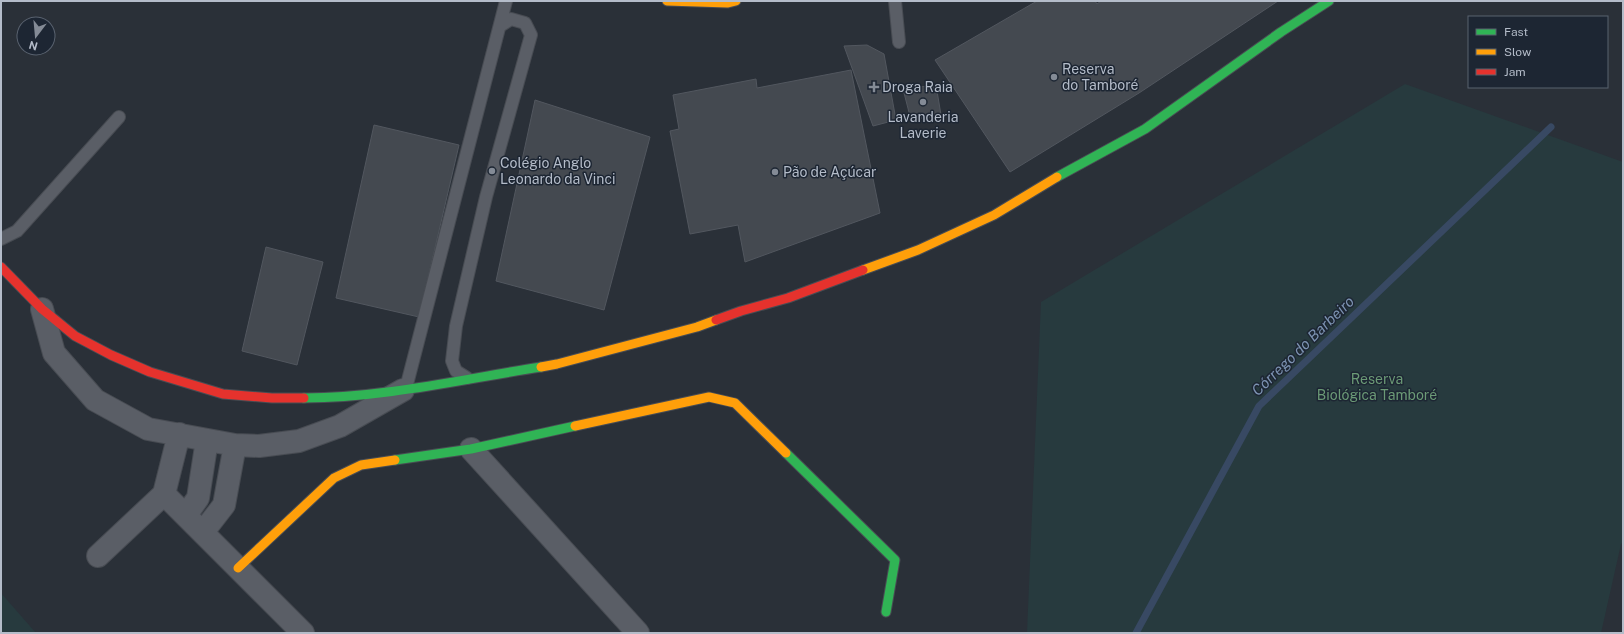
<svg xmlns="http://www.w3.org/2000/svg" width="1624" height="634" font-family="'Public Sans',sans-serif">
<style>
.green{fill:#273a3e}
.lines{fill:none;stroke-linecap:round;stroke-linejoin:round}
.stream{stroke:#384963;stroke-width:7}
.building{fill:#444950;stroke:#52575f}
.lane-casing{stroke:#484c53;stroke-width:14}
.street-casing{stroke:#484c53;stroke-width:24}
.fast-casing{stroke:#484c53;stroke-width:11}
.slow-casing{stroke:#484c53;stroke-width:11}
.jam-casing{stroke:#484c53;stroke-width:11}
.lane{stroke:#5a5e66;stroke-width:12}
.street{stroke:#5a5e66;stroke-width:22}
.fast{stroke:#30b455;stroke-width:9}
.slow{stroke:#ff9f0a;stroke-width:9}
.jam{stroke:#e5322d;stroke-width:9}
.poi-dot{fill:#848b96;stroke:#1d2633;stroke-width:1.5}
.labels{text-anchor:middle;stroke-width:3;stroke-linejoin:round;paint-order:stroke}
.poi-label{font-size:14px;fill:#b4bcc9;stroke:#1d2633;text-anchor:start}
.park-label{font-size:14px;fill:#6b9a76;stroke:#1d2633}
.water-label{font-size:15px;font-style:italic;fill:#7c92b1;stroke:#1d2633}
</style>
<rect width="100%" height="100%" fill="#2a3038"/>
<path class="green" d="M1405,84L1623,162V542L1621,544L1601,633H1027L1041,302Z
M1,593L36,633H1Z"/>
<g class="lines">
<path class="stream" d="M1136,633L1259,406L1551,127"/>
</g>
<path class="building" d="M1037,1H1095L1097,4L1101,1H1278L1139,93L1010,172L935,60Z
M867,45L884,54L896,120L873,126L844,46Z
M851,70L880,213L745,262L738,225L690,234L670,131L679,129L673,95L756,79L757,88Z
M936,85L941,115L911,120L903,89Z
M535,100L650,137L604,310L496,281Z
M374,125L459,145L419,317L336,298Z
M266,247L323,262L297,365L242,351Z"/>
<g class="lines">
<defs>
<path id="lane" d="M895,1L899,42
M1,239L17,231L119,117
M467,378L456,371L452,361L456,326L486,197L531,35L525,23L511,19L500,26
M406,388L506,1"/>
<path id="street" d="M42,309L54,353L95,400L148,429L235,445
M471,449L638,633
M164,494L303,633
M186,515L198,498L207,440
M203,532L224,505L235,445L259,446L299,441L340,426L403,390
M98,556L164,494L179,434"/>
<path id="fast" d="M1057,177L1145,129L1281,32L1329,1
M304,398C383,398 463,379 541,367
M786,453L895,560L886,612
M395,460L471,449L575,426"/>
<path id="slow" d="M667,1L728,3L736,1
M863,270L918,250L994,215L1057,177
M541,367L557,364L697,327L716,320
M575,426L709,397L735,403L786,453
M238,568L334,478L361,465L395,460"/>
<path id="jam" d="M1,267L42,309L75,336L111,355L150,372L223,394L272,398H304
M716,320L741,311L788,298L863,270"/>
</defs>
<use href="#lane" class="lane-casing"/>
<use href="#street" class="street-casing"/>
<use href="#fast" class="fast-casing"/>
<use href="#slow" class="slow-casing"/>
<use href="#jam" class="jam-casing"/>
<use href="#lane" class="lane"/>
<use href="#street" class="street"/>
<use href="#fast" class="fast"/>
<use href="#slow" class="slow"/>
<use href="#jam" class="jam"/>
</g>
<g class="poi-dot">
<circle cx="1054" cy="77" r="4"/>
<path d="M872 81h4v4h4v4h-4v4h-4v-4h-4v-4h4z"/>
<circle cx="923" cy="102" r="4"/>
<circle cx="492" cy="171" r="4"/>
<circle cx="775" cy="172" r="4"/>
</g>
<g class="labels">
<g class="poi-label">
<text x="1062" y="74">Reserva<tspan x="1062" dy="16">do Tamboré</tspan></text>
<text x="882" y="92">Droga Raia</text>
<text x="923" y="122" text-anchor="middle">Lavanderia<tspan x="923" dy="16">Laverie</tspan></text>
<text x="500" y="168">Colégio Anglo<tspan x="500" dy="16">Leonardo da Vinci</tspan></text>
<text x="783" y="177">Pão de Açúcar</text>
</g>
<g class="park-label">
<text x="1377" y="384">Reserva<tspan x="1377" dy="16">Biológica Tamboré</tspan></text>
</g>
<g class="water-label">
<text transform="translate(1303 346) rotate(-44)" y="5">Córrego do Barbeiro</text>
</g>
</g>
<rect width="1624" height="634" fill="none" stroke="#b4bcc9" stroke-width="4"/>
<rect x="1468" y="16" width="140" height="72" fill="#1d2633" stroke="#59626f"/>
<rect x="1476" y="29" width="20" height="6" fill="#30b455" stroke="#59626f"/>
<text x="1504" y="36" font-size="12" fill="#b4bcc9">Fast</text>
<rect x="1476" y="49" width="20" height="6" fill="#ff9f0a" stroke="#59626f"/>
<text x="1504" y="56" font-size="12" fill="#b4bcc9">Slow</text>
<rect x="1476" y="69" width="20" height="6" fill="#e5322d" stroke="#59626f"/>
<text x="1504" y="76" font-size="12" fill="#b4bcc9">Jam</text>
<g transform="translate(36 36) rotate(196)"><circle r="19" fill="#1d2633" stroke="#59626f"/>
<path d="M0-3L7 15L0 10L-7 15Z" fill="#848b96"/>
<text y="-6" font-size="11" font-weight="bold" text-anchor="middle" fill="#b4bcc9">N</text>
</g>
</svg>
